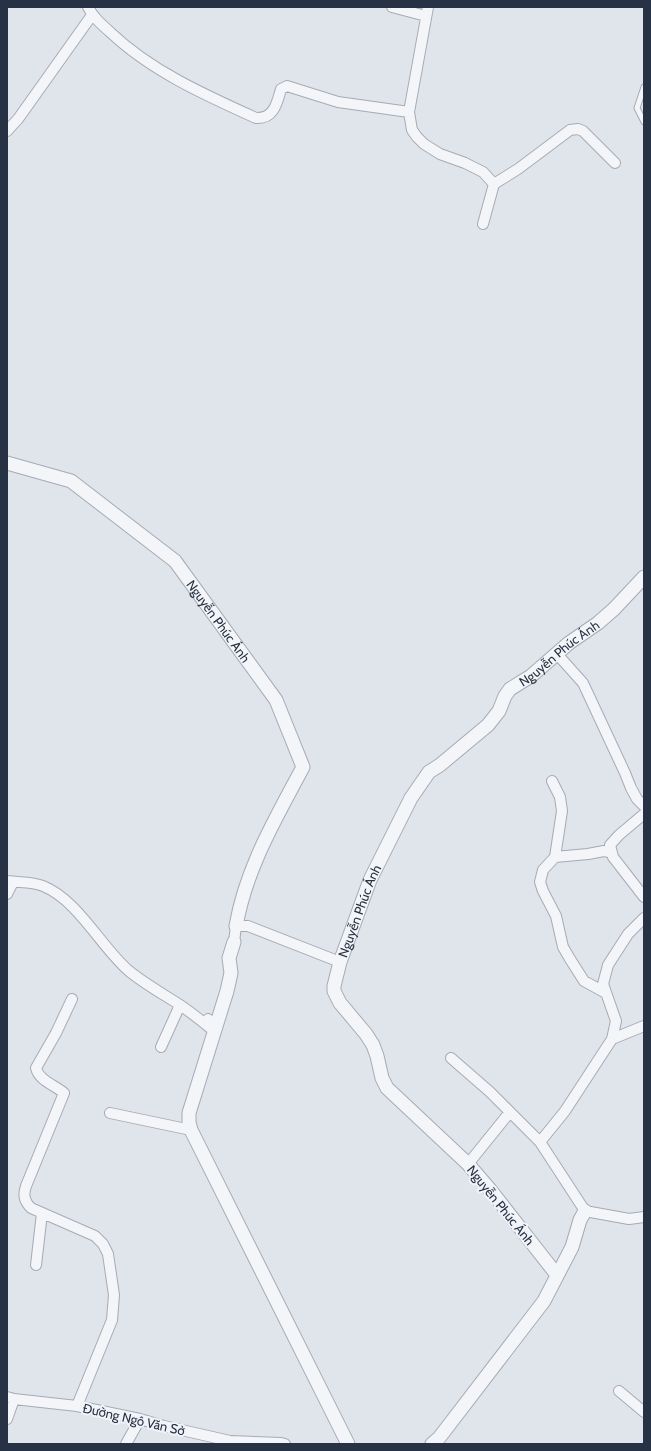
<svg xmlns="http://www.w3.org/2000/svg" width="651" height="1451" font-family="Cabin,sans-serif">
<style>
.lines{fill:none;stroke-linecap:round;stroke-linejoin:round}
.service-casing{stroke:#a5abb6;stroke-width:7}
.minor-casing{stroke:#a5abb6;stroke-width:12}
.tertiary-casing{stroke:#a5abb6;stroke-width:15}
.service{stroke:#f3f5f8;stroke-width:5}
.minor{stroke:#f3f5f8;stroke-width:10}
.tertiary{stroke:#f3f5f8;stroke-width:13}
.labels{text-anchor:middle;stroke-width:4;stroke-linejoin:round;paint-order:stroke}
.street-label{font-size:13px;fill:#273244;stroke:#f0f3f8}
</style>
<rect width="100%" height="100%" fill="#e0e4eb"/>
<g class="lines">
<defs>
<path id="service" d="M644,87L637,108L644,122"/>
<path id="minor" d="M88,7C93,17 101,24 110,32C151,71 205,95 256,118C274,119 277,103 281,89L287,86L338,102L409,112
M392,7L426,16
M428,7L409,112L412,130L417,137L424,144L440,154L465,163L483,172L494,184L483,224
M7,131L18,119L92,15
M494,184L518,169L570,130L578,129L583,131L615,163
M557,654L583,683L625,773L631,788L637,799L644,806
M552,781L560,797L562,811L555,857L543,870L540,882L543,891L556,916L563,947L570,959L584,981L606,993
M644,814L619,835L610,845L613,857L644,897
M555,857L588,854L604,851L612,853
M7,881C19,883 31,881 43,886C78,900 101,947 129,971C145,984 163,994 180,1005C192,1013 203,1022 214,1031L208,1019C212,1022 214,1026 214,1031
M7,894L13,882
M234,942L236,926H248L340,962
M72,999L56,1033L36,1068C39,1081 55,1085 64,1093L26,1186C23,1195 24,1201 31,1208L95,1236L103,1244L108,1254L114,1295L112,1320L77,1406
M612,1039L644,1026
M161,1047L180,1005
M451,1058L490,1092L540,1142L585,1211L629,1219L644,1217
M110,1113L191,1130
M540,1142L565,1111L612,1039L616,1021L603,984L608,965L628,934L644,918
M468,1164L510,1112
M36,1265L42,1213
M619,1391L644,1412
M7,1397L14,1399L77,1406L140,1419L164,1426L230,1441L281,1443L285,1444
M7,1419L14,1399
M126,1444L140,1419"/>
<g id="tertiary">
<path id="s1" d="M7,463L71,481L175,561L276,700L303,767C276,818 246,868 236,926"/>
<path d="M234,942L229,958L231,973L227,991L189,1113V1122L191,1130L348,1444"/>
<path id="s2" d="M557,1275L492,1192L468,1164L387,1088L382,1078L377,1056L373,1045L366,1034L340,1003L334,991V986L340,962L370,880L411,798L429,772L440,765L488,725L499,711L505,696L510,689L531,676L569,643L598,623L614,609L644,577"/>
<path d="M432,1444L439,1438L544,1301L572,1247L580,1220L585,1211"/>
</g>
</defs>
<use href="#service" class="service-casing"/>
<use href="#minor" class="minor-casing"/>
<use href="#tertiary" class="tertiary-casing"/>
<use href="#service" class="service"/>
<use href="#minor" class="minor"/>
<use href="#tertiary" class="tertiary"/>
</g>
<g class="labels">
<g class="street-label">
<text dy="5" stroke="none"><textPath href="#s1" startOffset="272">Nguyễn Phúc Ánh</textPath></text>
<text dy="5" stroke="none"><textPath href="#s2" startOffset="785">Nguyễn Phúc Ánh</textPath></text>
<text dy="5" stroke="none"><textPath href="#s2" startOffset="450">Nguyễn Phúc Ánh</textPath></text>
<text transform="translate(501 1205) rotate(51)" y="5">Nguyễn Phúc Ánh</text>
<text transform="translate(134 1419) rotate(13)" y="5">Đường Ngô Văn Sở</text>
</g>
</g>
<rect width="651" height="1451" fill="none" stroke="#273244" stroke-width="16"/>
</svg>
